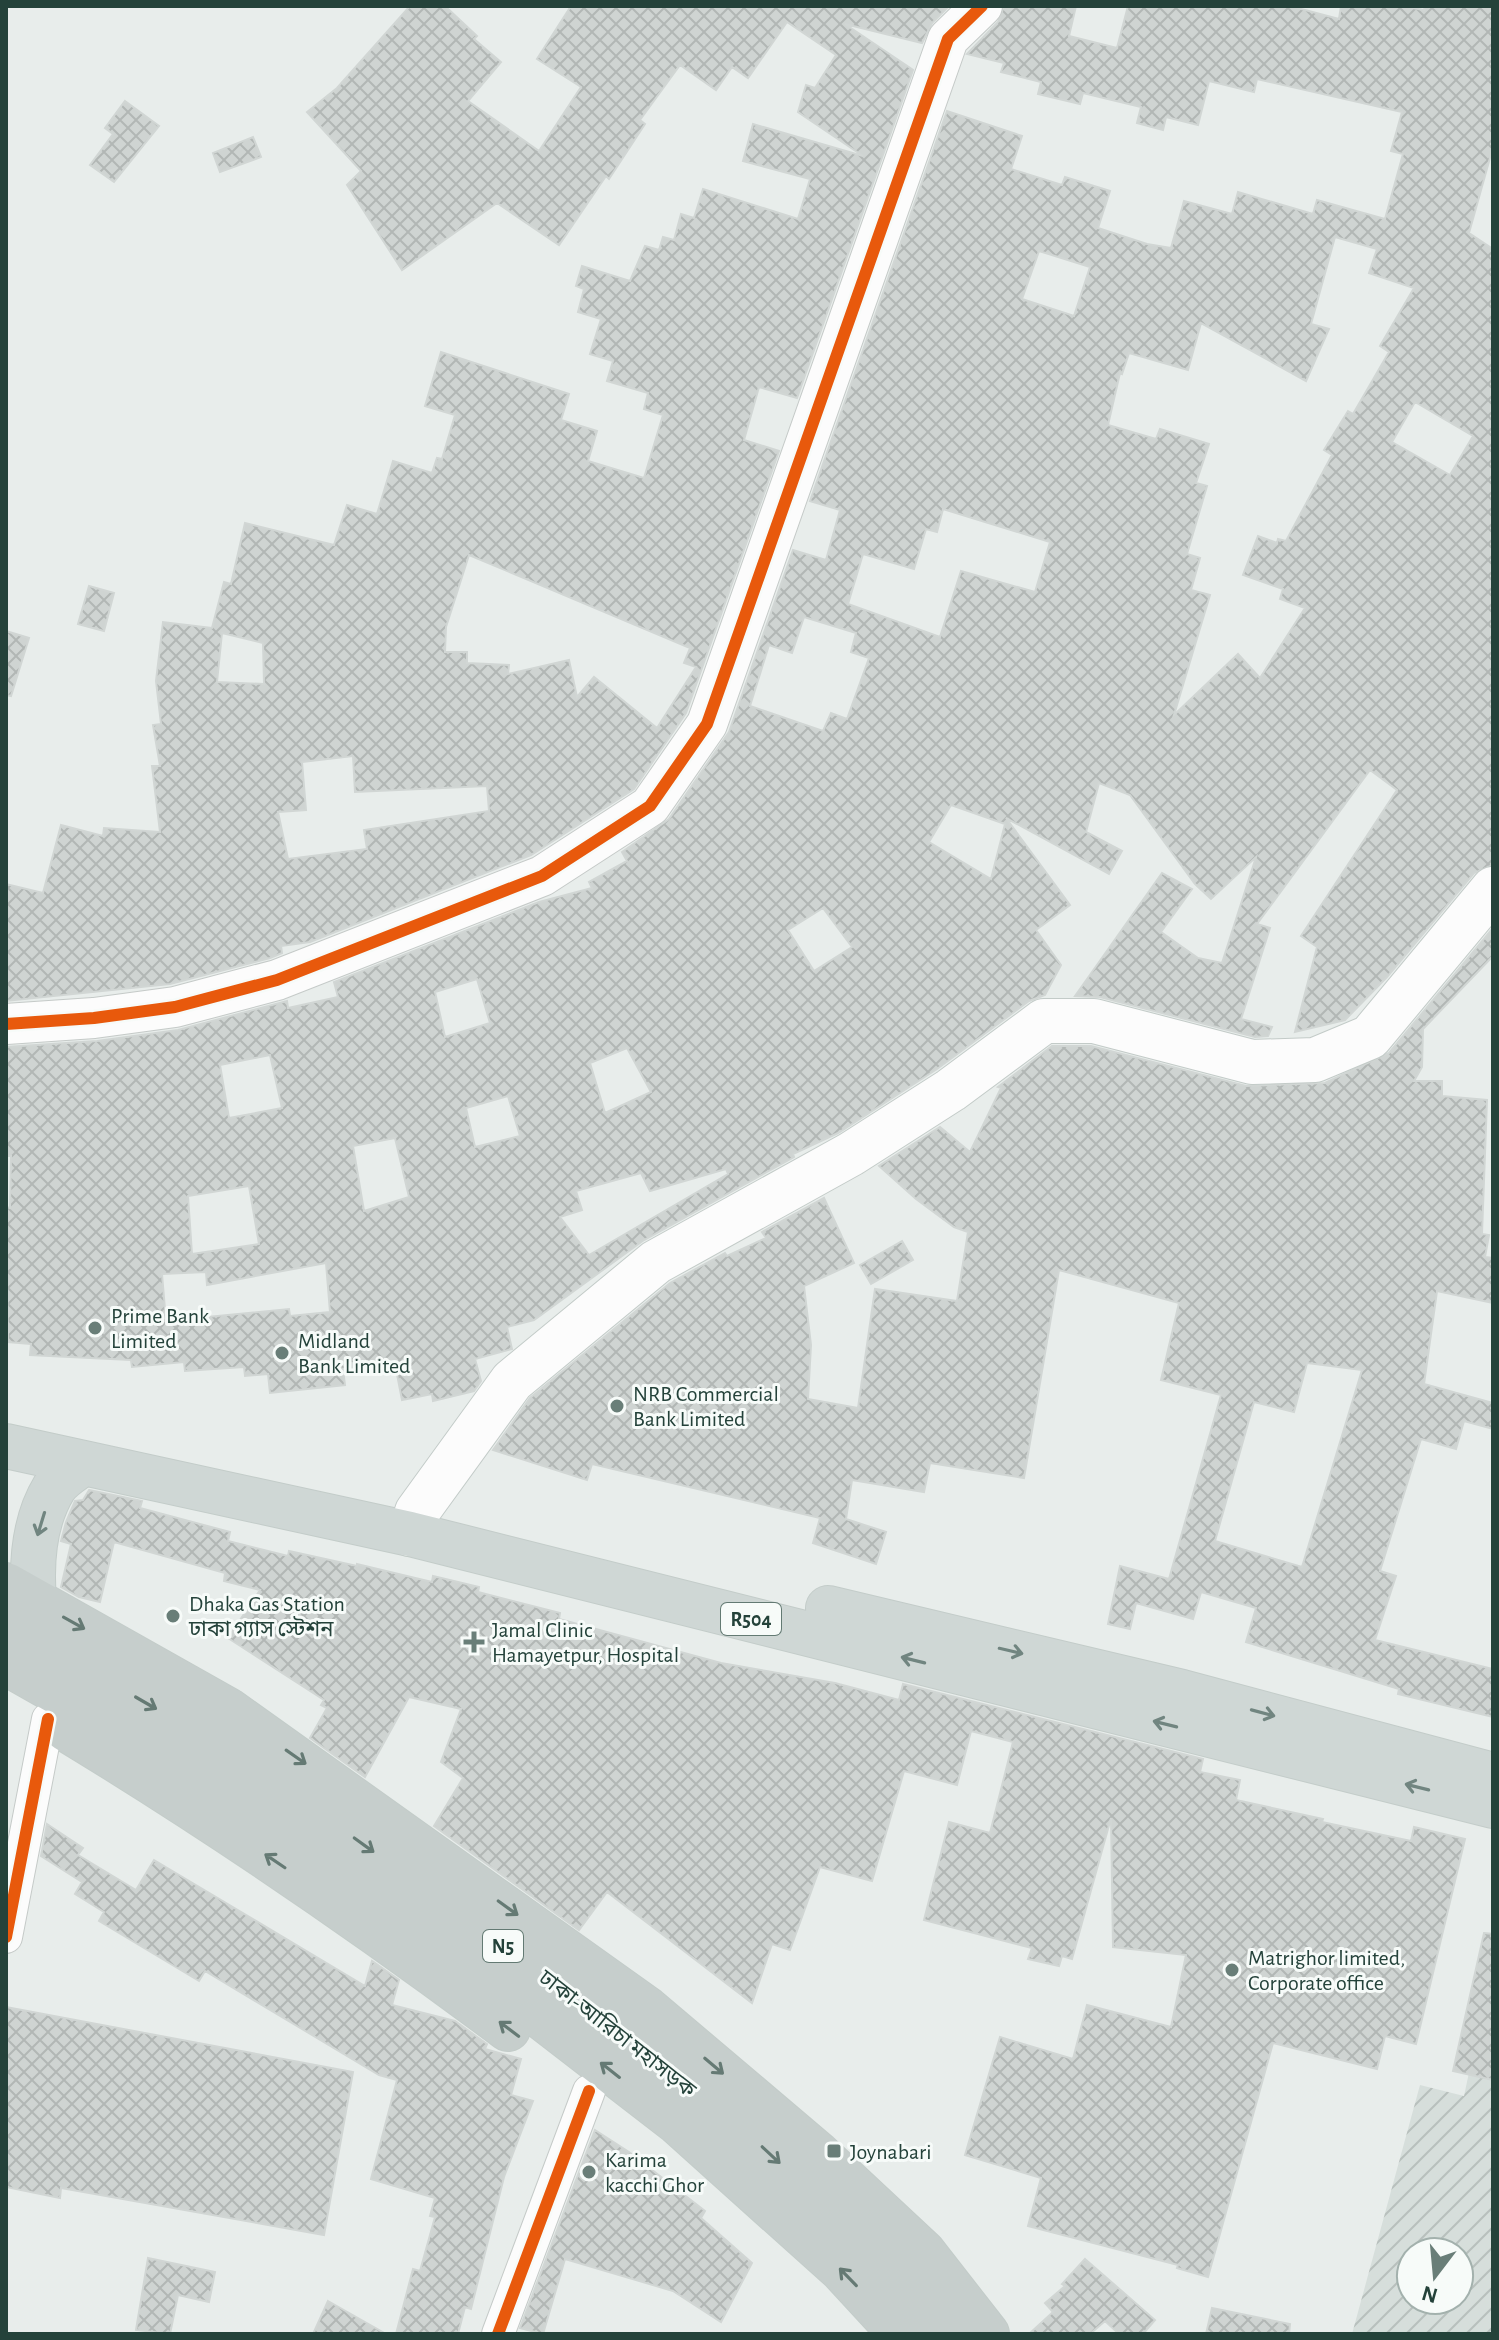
<svg xmlns="http://www.w3.org/2000/svg" width="1499" height="2340" font-family="'Alegreya Sans','Noto Sans Bengali',sans-serif">
<style>
.industrial{fill:url(#industrial-furrows);fill-rule:evenodd}
.building{fill:url(#building-cross-hatch);stroke:#d1d6d4;stroke-width:2;fill-rule:evenodd}
.lines{fill:none;stroke-linecap:round;stroke-linejoin:round}
.minor-casing{stroke:#c5cac8;stroke-width:34}
.tertiary-casing{stroke:#c5cac8;stroke-width:42}
.secondary-casing{stroke:#c3cbc8;stroke-width:46}
.primary-casing{stroke:#c3ccc9;stroke-width:46}
.trunk-casing{stroke:#c3ccc9;stroke-width:46}
.minor{stroke:#fcfcfc;stroke-width:32}
.tertiary{stroke:#fcfcfc;stroke-width:40}
.secondary{stroke:#fcfcfc;stroke-width:44}
.primary{stroke:#cfd7d5;stroke-width:44}
.trunk{stroke:#c6cecc;stroke-width:44}
.cycleway-casing{stroke:#f7fbf9;stroke-width:17}
.cycleway{stroke:#e8590c;stroke-width:12}
.oneway{stroke:#718580}
.oneway2{stroke:#657a74}
.poi-dot{fill:#697e78;stroke:#f7fbf9;stroke-width:3}
.labels{text-anchor:middle;stroke-width:6;stroke-linejoin:round;paint-order:stroke}
.shield{fill:#f7fbf9;stroke:#637a73;stroke-width:2}
.shield-label{font-size:20px;font-weight:bold;fill:#24423a}
.poi-label{font-size:22px;fill:#24423a;stroke:#f7fbf9;text-anchor:start}
.street-label{font-size:22px;fill:#24423a;stroke:#f7fbf9}
</style>
<defs>
<pattern id="industrial-furrows" width="10" height="10" patternUnits="userSpaceOnUse" patternTransform="scale(2)"><rect width="10" height="10" fill="#d6dedb"/><path d="M-1 1l2-2M0 10L10 0M9 11l2-2" fill="none" stroke="#b8c0bd"/></pattern>
<pattern id="building-cross-hatch" width="8" height="8" patternUnits="userSpaceOnUse" patternTransform="scale(2)"><rect width="8" height="8" fill="#cfd4d2"/><path d="M0 0l8 8M0 8l8-8" fill="none" stroke="#b2b7b5"/></pattern>
</defs>
<rect width="100%" height="100%" fill="#e8edeb"/>
<path class="industrial" d="M1493,1960V2334H1352L1420,2085L1464,2096ZM1411,2252H1459V2300H1411Z"/>
<path class="building" d="M410,6H445L477,36L474,39L501,62L468,101L539,151L581,87L537,59L571,6H949L932,23L922,43L845,24L913,70L797,398L759,387L744,440L779,451L686,713L634,789L531,855L310,942L281,946L282,953L270,958L170,984L6,1001V884L43,893L61,825L103,836L104,828L160,832L152,766H160L153,725L161,724L156,681L163,622L212,628L224,582L231,584L245,523L334,545L347,505L377,514L393,461L432,473L437,458L442,459L455,415L425,406L441,352L569,394L561,420L597,431L588,461L644,478L663,415L644,409L648,393L607,381L613,361L590,354L601,319L578,312L584,289L576,286L582,266L630,281L645,246L659,250L663,237L674,240L681,214L694,218L703,189L798,219L810,179L743,161L753,124L863,156L798,112L806,85L815,88L836,55L787,22L748,78L732,67L716,90L680,65L640,120L645,124L609,179L606,176L559,245L497,203L402,270L347,185L361,171L307,112L337,88ZM469,555L690,648L684,663L696,667L657,728L594,677L577,697L569,660L508,674L509,665L467,663V652H445L446,627ZM222,633L263,643L264,684L217,682ZM353,756L355,792L487,786L489,811L364,830L367,849L288,859L278,812L306,810L302,762Z
M1004,6H1076L1069,36L1117,48L1128,6H1290L1339,19L1341,6H1402L1424,10L1425,6H1493V147L1469,233L1493,249V865L1474,873L1387,977L1345,1020L1295,1032L1317,947L1301,936L1397,790L1370,770L1257,924L1270,928L1241,1019L1272,1027L1268,1036L1255,1037L1100,997L1075,996L1162,873L1192,889L1161,932L1198,958L1222,963L1256,857L1211,899L1195,884L1130,795L1099,783L1086,832L1122,851L1109,874L1006,818L1070,905L1036,930L1061,965L1045,995L1029,1001L937,1069L838,1133L793,1154L794,1157L644,1240L534,1320L507,1327L512,1349L475,1359L481,1381L474,1391L433,1401L432,1394L402,1400L395,1364L343,1369L345,1385L270,1393L268,1374L245,1376L244,1367L185,1371L184,1362L132,1367L131,1360L30,1355L31,1344L8,1342L6,1207L10,1208L11,1156H6V1047L97,1041L178,1030L287,1001L288,1008L338,997L334,982L539,902L592,888L589,882L627,861L622,852L669,819L729,732L793,550L826,560L840,510L810,501L947,111L1022,136L1011,169L1062,185L1065,177L1110,191L1098,228L1147,244L1171,248L1184,201L1232,214L1238,192L1313,214L1317,200L1385,219L1403,154L1391,151L1402,112L1257,79L1254,92L1209,81L1198,125L1166,117L1163,130L1137,123L1141,107L1083,93L1080,104L1038,94L1041,82L1001,72L1004,63L967,54L998,22ZM1335,237L1377,249L1369,273L1414,288L1380,346L1389,352L1353,414L1348,411L1324,450L1332,455L1286,541L1278,539L1277,543L1258,536L1243,575L1283,589L1280,599L1305,608L1260,678L1238,654L1174,715L1210,595L1191,590L1200,558L1187,554L1207,486L1196,483L1209,444L1160,429L1156,439L1108,425L1120,373L1122,374L1129,353L1188,370L1201,323L1306,381L1329,329L1311,324ZM1039,251L1090,267L1074,316L1022,299ZM1415,402L1473,436L1450,475L1392,442ZM943,509L1050,542L1035,592L961,571L940,637L848,604L863,554L914,569L926,529L937,532ZM804,617L856,633L851,652L869,658L847,719L831,713L823,731L750,706L769,645L792,653ZM951,805L1005,824L991,879L929,842ZM823,908L852,947L814,971L788,930ZM477,979L490,1023L445,1037L435,992ZM627,1048L651,1092L605,1113L590,1063ZM270,1055L282,1108L229,1118L220,1065ZM508,1096L520,1136L475,1147L466,1108ZM395,1138L409,1197L364,1211L353,1146ZM726,1169L728,1174L589,1255L560,1217L582,1210L576,1191L641,1173L650,1191ZM249,1186L259,1244L192,1254L188,1196ZM326,1263L330,1312L290,1316L289,1309L166,1321L162,1274L206,1272L207,1285Z
M125,101L159,126L114,182L90,165L113,134L105,128Z
M253,137L261,157L220,172L213,153Z
M89,586L114,593L104,631L78,624Z
M6,631L29,638L11,696L6,695Z
M1493,928V956L1423,1029L1422,1067L1414,1081H1442V1096L1487,1100L1482,1234L1489,1235L1485,1257L1493,1258V1303L1437,1291L1424,1384L1493,1403V1429L1464,1421L1456,1449L1421,1439L1380,1571L1396,1576L1375,1640L1493,1669V1717L1398,1694L1399,1689L1246,1642L1256,1608L1201,1592L1193,1619L1136,1603L1130,1629L1108,1624L1120,1566L1169,1579L1221,1395L1161,1380L1179,1303L1059,1270L1024,1478L930,1463L924,1492L852,1480L846,1519L886,1532L876,1564L813,1543L820,1518L592,1464L587,1480L493,1450L530,1398L670,1283L725,1253L727,1256L766,1238L762,1232L824,1198L854,1263L804,1286L811,1345L808,1399L858,1408L875,1289L957,1301L968,1232L954,1227L916,1199L879,1166L940,1127L970,1152L1001,1088L998,1087L1052,1046H1091L1246,1086L1325,1083L1389,1053ZM1307,1363L1362,1370L1302,1567L1215,1541L1254,1402L1294,1412Z
M902,1241L913,1260L871,1284L860,1265Z
M89,1490L142,1501L140,1508L230,1532L228,1541L288,1556L289,1551L357,1566V1564L432,1582L433,1576L479,1587L478,1592L560,1613L559,1619L721,1663L835,1683L899,1700L903,1684L1203,1759L1200,1772L1240,1780L1236,1800L1323,1819L1322,1822L1411,1841L1414,1827L1465,1839L1416,2044L1385,2036L1377,2069L1273,2043L1208,2277L1177,2268L1178,2265L1028,2226L1041,2178L965,2155L1000,2037L1073,2059L1087,2005L1171,2027L1186,1955L1113,1947L1111,1818L1072,1959L1062,1956L1059,1966L1028,1959L1032,1948L924,1920L949,1822L990,1833L1013,1742L971,1731L957,1785L904,1771L872,1881L820,1867L790,1950L772,1944L752,2003L607,1892L579,1930L434,1826L463,1778L441,1762L461,1709L409,1697L365,1777L310,1738L327,1708L321,1705L324,1700L228,1638L260,1590L224,1581L225,1573L114,1542L100,1602L79,1597L61,1587L71,1544L61,1541L66,1522L75,1501L83,1500Z
M47,1824L83,1848L78,1855L136,1890L154,1860L365,1986L372,1961L399,1980L392,2005L455,2021L487,2044L485,2049L521,2059L511,2095L533,2101L504,2177L471,2309L465,2307L458,2334H396L413,2269L420,2271L435,2217L430,2216L435,2198L371,2179L397,2080L379,2075L205,1971L199,1981L99,1921L104,1912L75,1894L82,1882L41,1856Z
M1484,1933L1493,1934V2080L1453,2071Z
M6,2007L353,2072L324,2235L61,2188L60,2198L6,2187Z
M595,2130L629,2152L705,2211L701,2218L752,2263L721,2322L673,2291L565,2259L543,2334L520,2328Z
M148,2258L215,2272L209,2302L178,2295L170,2334L136,2330Z
M1085,2259L1155,2320L1143,2334H1119L1105,2321L1090,2334H1029L1053,2312L1045,2303L1065,2286L1062,2284Z
M328,2301L386,2334H313Z
M1212,2308L1290,2324L1289,2334H1206Z"/>
<g class="lines">
<defs>
<path id="minor" d="M6,1937L48,1719
M498,2334L589,2091"/>
<path id="tertiary" d="M6,1024L94,1018L175,1007L277,980L542,876L650,806L707,724L948,39L982,6"/>
<path id="secondary" d="M410,1534L417,1512L512,1381L656,1262L851,1154L951,1090L1044,1021H1094L1252,1062L1315,1060L1370,1037L1493,889"/>
<path id="primary" d="M6,1446L410,1534L1493,1806
M34,1600C31,1563 34,1521 54,1488C60,1478 74,1470 83,1463
M828,1608L1182,1692L1493,1775"/>
<path id="trunk" d="M6,1585L228,1710L647,2009L818,2154L923,2252L987,2334
M6,1622L263,1772L538,1971L764,2148L953,2334
M6,1663L225,1787L448,1945L676,2121L842,2270L901,2334
M66,1729C219,1822 365,1922 508,2029"/>
</defs>
<use href="#minor" class="minor-casing"/>
<use href="#tertiary" class="tertiary-casing"/>
<use href="#secondary" class="secondary-casing"/>
<use href="#primary" class="primary-casing"/>
<use href="#trunk" class="trunk-casing"/>
<use href="#minor" class="minor"/>
<use href="#tertiary" class="tertiary"/>
<use href="#secondary" class="secondary"/>
<use href="#primary" class="primary"/>
<use href="#trunk" class="trunk"/>
<defs>
<path id="cycleway" d="M6,1024L94,1018L175,1007L277,980L542,876L650,806L707,724L948,39L982,6
M6,1937L48,1719
M498,2334L589,2091"/>
</defs>
<use href="#cycleway" class="cycleway-casing"/>
<use href="#cycleway" class="cycleway"/>
</g>
<defs><path id="oneway-shaft" d="M-6 0H5M1.5-3L5.5 0L1.5 3" fill="none" stroke-width="1.6" stroke-linecap="round" stroke-linejoin="round" transform="scale(2)"/></defs>
<g class="oneway">
<use href="#oneway-shaft" transform="translate(41 1524) rotate(107)"/>
<use href="#oneway-shaft" transform="translate(1011 1651) rotate(13)"/>
<use href="#oneway-shaft" transform="translate(913 1660) rotate(-166)"/>
<use href="#oneway-shaft" transform="translate(1263 1713) rotate(15)"/>
<use href="#oneway-shaft" transform="translate(1165 1724) rotate(-166)"/>
<use href="#oneway-shaft" transform="translate(1417 1787) rotate(-166)"/>
</g>
<g class="oneway2">
<use href="#oneway-shaft" transform="translate(74 1623) rotate(29)"/>
<use href="#oneway-shaft" transform="translate(146 1703) rotate(30)"/>
<use href="#oneway-shaft" transform="translate(296 1757) rotate(35)"/>
<use href="#oneway-shaft" transform="translate(364 1845) rotate(36)"/>
<use href="#oneway-shaft" transform="translate(275 1861) rotate(-146)"/>
<use href="#oneway-shaft" transform="translate(508 1908) rotate(36)"/>
<use href="#oneway-shaft" transform="translate(509 2029) rotate(-143)"/>
<use href="#oneway-shaft" transform="translate(714 2066) rotate(40)"/>
<use href="#oneway-shaft" transform="translate(610 2070) rotate(-142)"/>
<use href="#oneway-shaft" transform="translate(771 2155) rotate(43)"/>
<use href="#oneway-shaft" transform="translate(848 2277) rotate(-134)"/>
</g>
<g class="poi-dot">
<circle cx="95" cy="1328" r="8"/>
<circle cx="282" cy="1353" r="8"/>
<circle cx="617" cy="1406" r="8"/>
<circle cx="173" cy="1616" r="8"/>
<path d="M470 1630h8v8h8v8h-8v8h-8v-8h-8v-8h8z"/>
<circle cx="1232" cy="1970" r="8"/>
<rect x="826" y="2143" width="16" height="16" rx="4"/>
<circle cx="589" cy="2172" r="8"/>
</g>
<g class="labels">
<g class="shield">
<rect x="721" y="1603" width="60" height="32" rx="6"/>
<rect x="483" y="1930" width="40" height="32" rx="6"/>
</g>
<g class="shield-label">
<text x="751" y="1626">R504</text>
<text x="503" y="1953">N5</text>
</g>
<g class="poi-label">
<text x="111" y="1323">Prime Bank<tspan x="111" dy="25">Limited</tspan></text>
<text x="298" y="1348">Midland<tspan x="298" dy="25">Bank Limited</tspan></text>
<text x="633" y="1401">NRB Commercial<tspan x="633" dy="25">Bank Limited</tspan></text>
<text x="189" y="1611">Dhaka Gas Station<tspan x="189" dy="25">ঢাকা গ্যাস স্টেশন</tspan></text>
<text x="492" y="1637">Jamal Clinic<tspan x="492" dy="25">Hamayetpur, Hospital</tspan></text>
<text x="1248" y="1965">Matrighor limited,<tspan x="1248" dy="25">Corporate office</tspan></text>
<text x="850" y="2159">Joynabari</text>
<text x="605" y="2167">Karima<tspan x="605" dy="25">kacchi Ghor</tspan></text>
</g>
<g class="street-label">
<text transform="translate(618 2033) rotate(38)" y="8">ঢাকা-আরিচা মহাসড়ক</text>
</g>
</g>
<rect width="1499" height="2340" fill="none" stroke="#24423a" stroke-width="16"/>
<g transform="translate(1435 2276) rotate(196)"><circle r="38" fill="#f7fbf9" stroke="#a3b1ad" stroke-width="2"/>
<path d="M0-6L14 30L0 20L-14 30Z" fill="#697e78"/>
<text y="-12" font-size="22" font-weight="bold" text-anchor="middle" fill="#24423a">N</text>
</g>
</svg>
